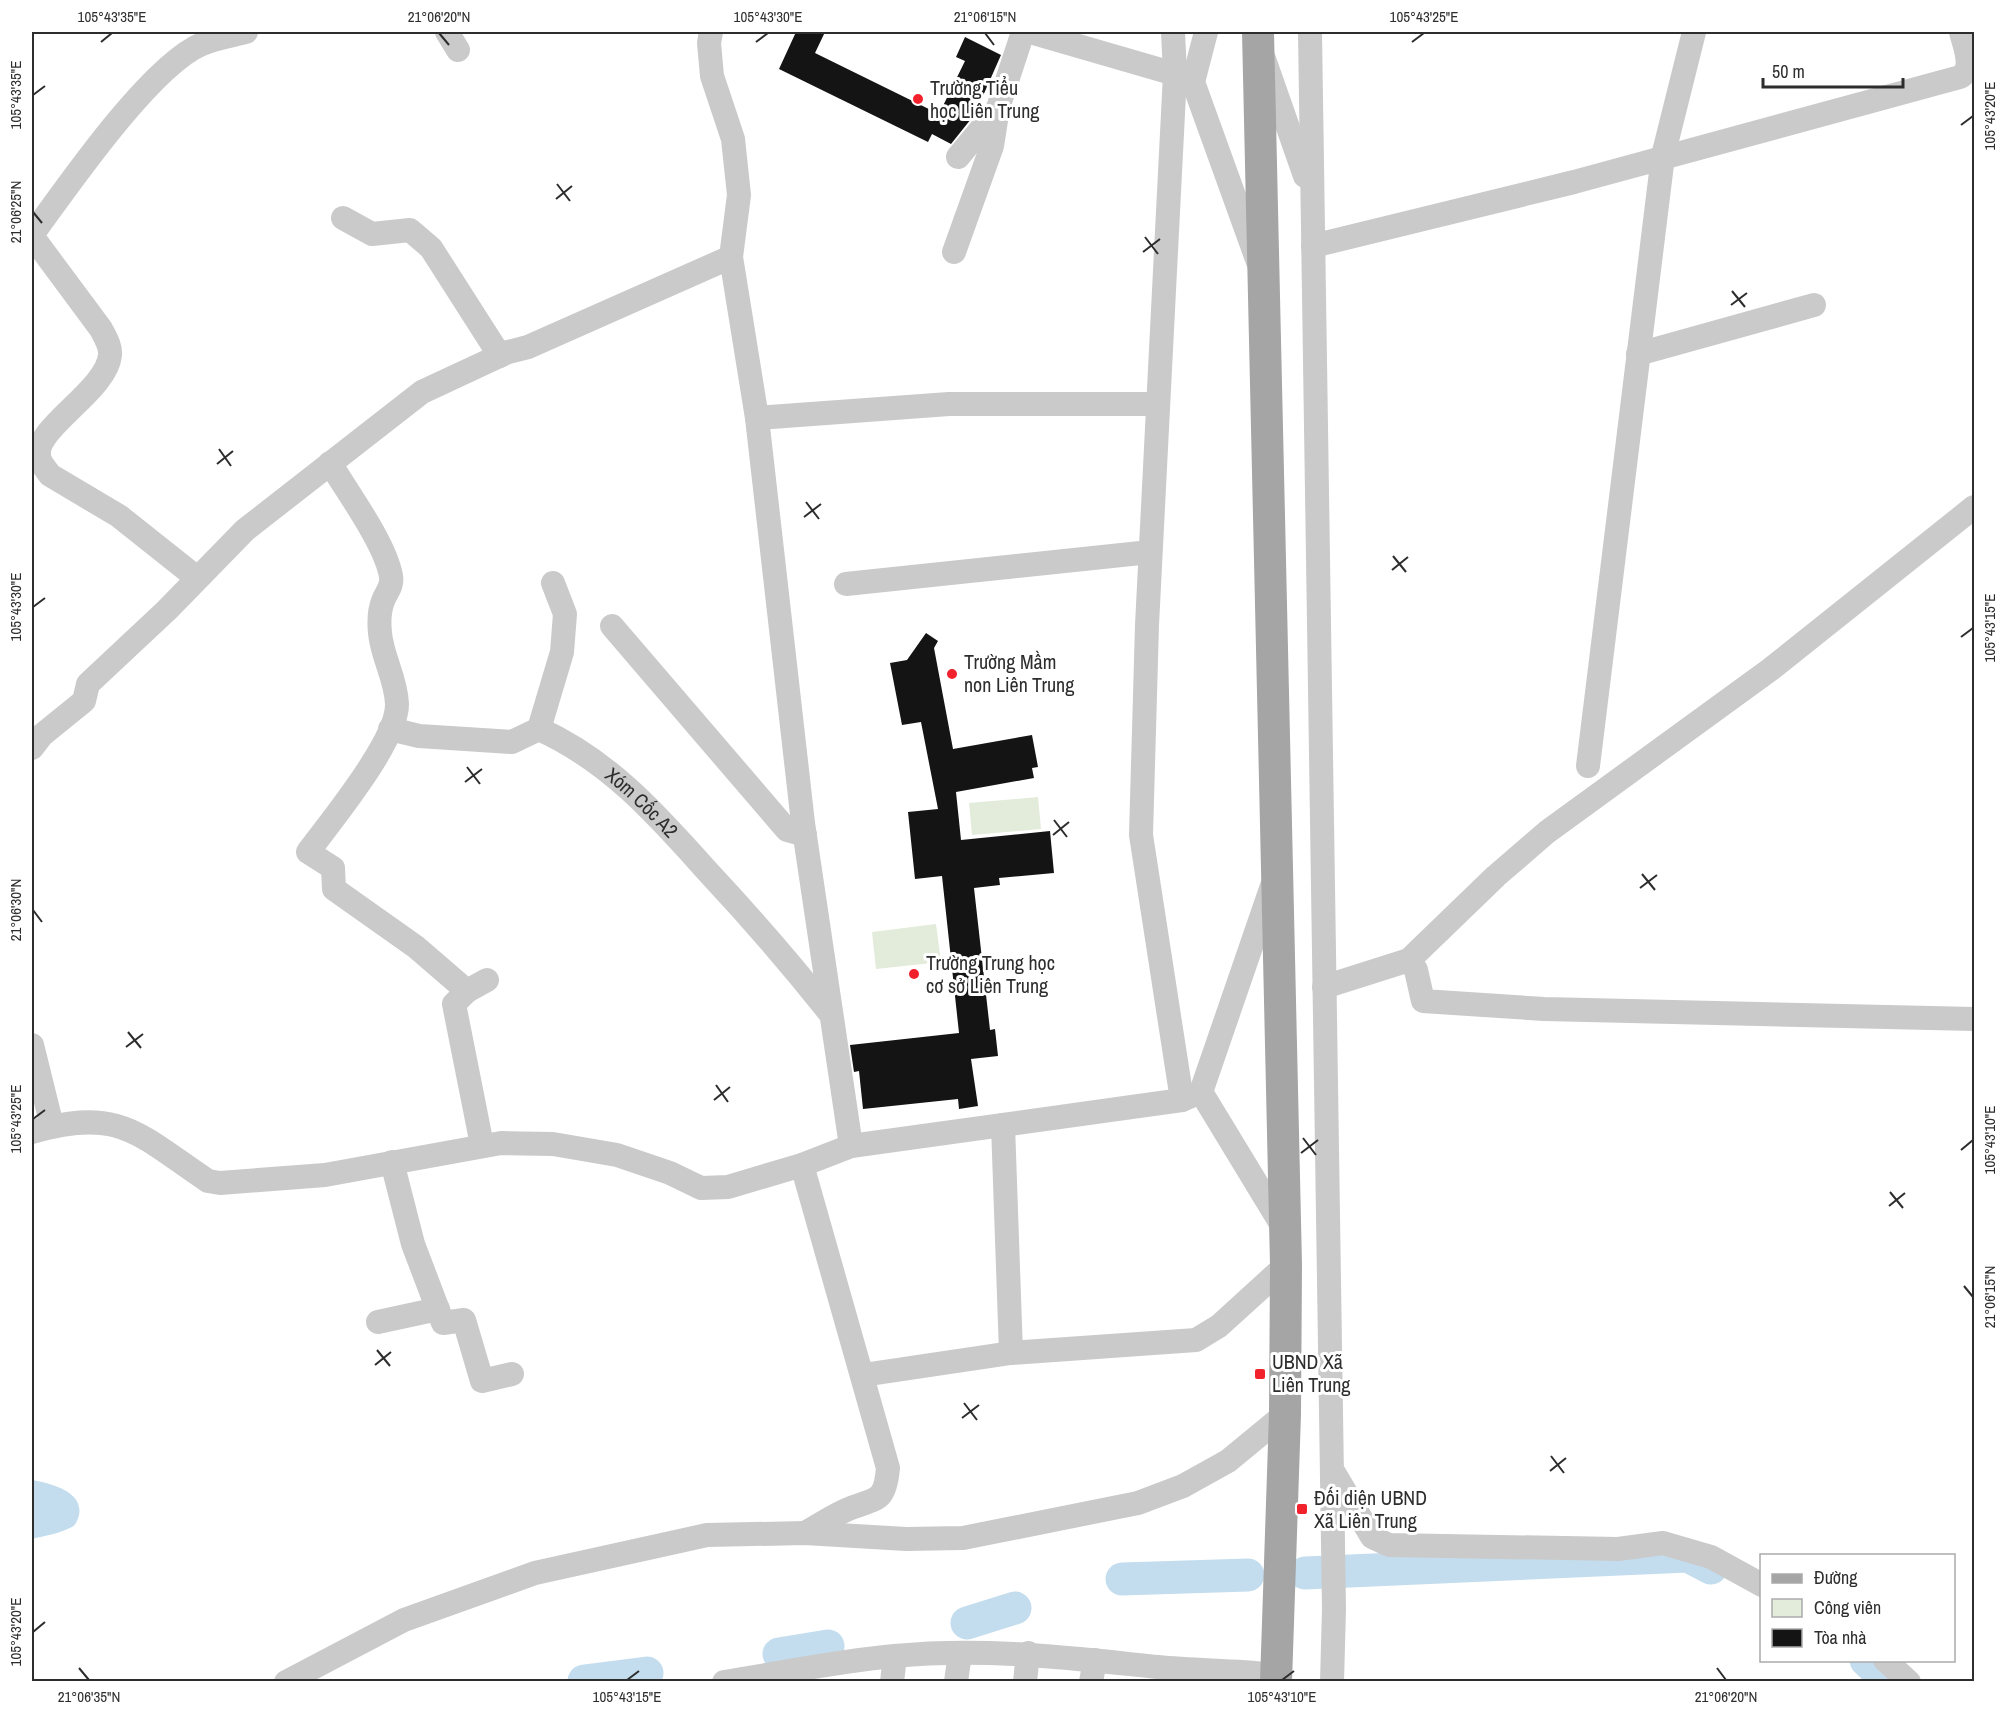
<svg xmlns="http://www.w3.org/2000/svg" width="2006" height="1713" font-family="'Archivo Narrow',sans-serif">
<style>
.green{fill:#e3ecda}
.water{fill:#c4ddee}
.lines{fill:none;stroke-linecap:round;stroke-linejoin:round}
.river{stroke:#c4ddee;stroke-width:33}
.building{fill:#141414}
.minor{stroke:#cacaca;stroke-width:24}
.major{stroke:#a5a5a5;stroke-width:32}
.ticks{fill:none;stroke:#2d2d2d;stroke-width:2}
.poi-dot{fill:#f2222d;stroke:#fff;stroke-width:2}
.labels{text-anchor:middle;stroke-width:6;stroke-linejoin:round;paint-order:stroke}
.poi-label{font-size:20px;fill:#2d2d2d;stroke:#fff;text-anchor:start}
.street-label{font-size:20px;fill:#2d2d2d;stroke:#fff}
.neatline{fill:none;stroke:#2d2d2d;stroke-width:2}
.ticks-label{font-size:15px;text-anchor:middle;fill:#2d2d2d}
</style>
<rect width="100%" height="100%" fill="#fff"/>
<path class="green" d="M1038,797L1041,829L972,835L969,803Z
M936,924L941,962L876,969L872,932Z"/>
<path class="water" d="M32,1480C49,1483 84,1491 79,1515C78,1519 76,1525 72,1527C61,1533 44,1536 32,1539Z"/>
<g class="lines">
<path class="river" d="M1305,1573L1688,1556L1711,1568
M1122,1579L1248,1575
M967,1623L1015,1608
M779,1654L828,1646
M1866,1660L1889,1682
M584,1681L647,1673"/>
</g>
<path class="building" d="M796,32H825L815,53L939,114L965,61L956,57L965,37L1001,55L975,114L951,144L932,134L928,142L779,69Z
M926,633L938,641L934,648L953,749L1032,735L1038,767L1032,768L1034,778L956,792L961,840L1050,831L1054,873L999,878L1000,885L974,888L990,1030L995,1029L998,1056L971,1059L978,1106L959,1109L958,1099L863,1109L859,1071L854,1072L850,1045L959,1033L942,876L915,879L908,812L938,809L921,722L902,725L890,663L907,660Z"/>
<g class="lines">
<g class="minor">
<path d="M447,32L458,50"/>
<path d="M711,32L709,43L712,76L733,139L739,195L731,257L757,418L803,823L851,1146L1182,1100L1201,1092"/>
<path d="M1030,32L1175,74L1173,32"/>
<path d="M1310,32L1334,1609L1332,1682"/>
<path d="M1264,59L1305,176"/>
<path d="M1193,82L1258,262"/>
<path d="M958,157L997,110"/>
<path d="M343,218L372,234L410,230L431,248L500,356"/>
<path d="M32,235C67,187 150,66 202,44C215,38 231,36 246,32"/>
<path d="M32,236L101,329C105,337 111,346 110,355C107,390 36,427 39,455C39,462 46,469 50,475L119,516L197,578"/>
<path d="M1313,246L1574,182L1960,77C1975,69 1964,45 1961,32"/>
<path d="M954,252L992,146L998,108L1023,32"/>
<path d="M1638,354L1814,305"/>
<path d="M757,418L949,404H1157"/>
<path d="M330,463C348,493 385,543 391,576C393,587 386,592 383,601C379,611 379,623 380,633C382,657 396,678 397,704C398,740 331,821 308,852L333,868L334,889L416,947L467,991L454,1004L482,1145"/>
<path d="M846,584L1150,552"/>
<path d="M612,626L787,830L805,835"/>
<path id="s1" d="M390,729L419,736L512,742L539,729C610,761 658,816 709,873C751,918 791,964 829,1012"/>
<path d="M539,729L562,652L565,614L553,583"/>
<path d="M32,748L42,735L84,701L88,684L167,610L245,530L422,392L508,352L528,347L731,257"/>
<path d="M1588,766L1663,156L1694,32"/>
<path d="M1273,883L1201,1092L1283,1227"/>
<path d="M1409,960L1416,970L1423,1001L1544,1009L1974,1019"/>
<path d="M1324,987L1409,960L1496,876L1547,832L1771,669L1974,507"/>
<path d="M467,991L487,980"/>
<path d="M32,1045L52,1126"/>
<path d="M1182,1100L1141,835L1147,625L1175,74L1193,82L1206,32"/>
<path d="M1003,1125L1011,1353"/>
<path d="M32,1132C120,1106 139,1135 208,1181L220,1183L325,1175L501,1143L553,1144L617,1155L670,1173L701,1188L728,1187L802,1165L851,1146"/>
<path d="M392,1162L413,1244L443,1323L464,1320L482,1381L512,1374"/>
<path d="M802,1165L888,1468C885,1501 878,1498 851,1508C835,1514 820,1525 805,1533"/>
<path d="M378,1322L438,1309"/>
<path d="M863,1375L1011,1353L1196,1340L1219,1326L1286,1265"/>
<path d="M1333,1471L1372,1537L1389,1545L1618,1549L1663,1543L1711,1557L1762,1585"/>
<path d="M1885,1660L1909,1682"/>
<path d="M286,1682L404,1620L535,1573L707,1535L805,1533L906,1539L963,1538L1138,1503L1183,1486L1228,1461L1285,1414"/>
<path d="M724,1682C781,1673 838,1661 895,1656C984,1647 1070,1658 1158,1667C1197,1671 1237,1670 1276,1675"/>
<path d="M892,1682L895,1656"/>
<path d="M956,1682L960,1653"/>
<path d="M1025,1682L1028,1653"/>
<path d="M1091,1682L1095,1660"/>
</g>
<path class="major" d="M1258,32L1286,1265L1285,1414L1276,1682"/>
</g>
<path class="ticks" d="M439,33L449,45M985,33L994,45M101,42L112,33M756,42L768,33M1412,42L1424,33M33,95L45,86M1961,125L1973,116M557,184L570,201M556,199L572,186M33,212L42,223M1145,237L1158,254M1143,252L1160,239M1732,291L1745,307M1731,305L1747,293M219,449L231,466M217,464L233,451M806,502L819,519M804,517L821,504M1393,556L1406,572M1392,570L1408,557M33,607L45,598M1961,637L1973,628M467,767L480,784M465,782L482,769M1054,820L1067,837M1053,835L1069,822M1642,874L1655,890M1640,888L1657,875M33,910L42,922M128,1032L141,1048M126,1047L143,1034M716,1085L728,1102M714,1100L730,1087M33,1119L45,1110M1303,1138L1316,1155M1961,1150L1973,1140M1301,1153L1318,1140M1890,1192L1903,1208M1889,1206L1905,1193M1964,1286L1973,1297M377,1350L390,1366M375,1365L391,1352M964,1403L977,1420M962,1418L979,1405M1551,1456L1564,1473M1550,1471L1566,1458M33,1632L45,1622M79,1668L89,1680M1717,1668L1726,1680M627,1680L639,1671M1282,1680L1294,1671"/>
<g class="poi-dot">
<circle cx="918" cy="99" r="6"/>
<circle cx="952" cy="674" r="6"/>
<circle cx="914" cy="974" r="6"/>
<rect x="1254" y="1368" width="12" height="12" rx="3"/>
<rect x="1296" y="1503" width="12" height="12" rx="3"/>
</g>
<g class="labels">
<g class="poi-label">
<text x="930" y="95">Trường Tiểu<tspan x="930" dy="23">học Liên Trung</tspan></text>
<text x="964" y="669">Trường Mầm<tspan x="964" dy="23">non Liên Trung</tspan></text>
<text x="926" y="970">Trường Trung học<tspan x="926" dy="23">cơ sở Liên Trung</tspan></text>
<text x="1272" y="1369">UBND Xã<tspan x="1272" dy="23">Liên Trung</tspan></text>
<text x="1314" y="1505">Đối diện UBND<tspan x="1314" dy="23">Xã Liên Trung</tspan></text>
</g>
<g class="street-label">
<text dy="7" stroke="none"><textPath href="#s1" startOffset="280">Xóm Cốc A2</textPath></text>
</g>
</g>
<rect width="2006" height="1713" fill="none" stroke="#ffffff" stroke-width="66"/>
<rect x="1760" y="1554" width="195" height="108" fill="#ffffff" stroke="#ababab" stroke-width="1.5"/>
<rect x="1772" y="1574" width="30" height="9" fill="#a5a5a5" stroke="#ababab" stroke-width="1.5"/>
<text x="1814" y="1584" font-size="18" fill="#2d2d2d">Đường</text>
<rect x="1772" y="1599" width="30" height="18" fill="#e3ecda" stroke="#ababab" stroke-width="1.5"/>
<text x="1814" y="1614" font-size="18" fill="#2d2d2d">Công viên</text>
<rect x="1772" y="1629" width="30" height="18" fill="#141414" stroke="#ababab" stroke-width="1.5"/>
<text x="1814" y="1644" font-size="18" fill="#2d2d2d">Tòa nhà</text>
<path d="M1763 78v9h140v-9" fill="none" stroke="#2d2d2d" stroke-width="3"/>
<text x="1772" y="78" font-size="18" fill="#2d2d2d" stroke="#ffffff" stroke-width="4.5" paint-order="stroke">50 m</text>
<rect x="33" y="33" width="1940" height="1647" class="neatline"/>
<g class="ticks-label">
<text x="112" y="22">105°43'35"E</text>
<text x="439" y="22">21°06'20"N</text>
<text x="768" y="22">105°43'30"E</text>
<text x="985" y="22">21°06'15"N</text>
<text x="1424" y="22">105°43'25"E</text>
<text transform="translate(16 95) rotate(-90)" y="5">105°43'35"E</text>
<text transform="translate(1990 116) rotate(-90)" y="5">105°43'20"E</text>
<text transform="translate(16 212) rotate(-90)" y="5">21°06'25"N</text>
<text transform="translate(16 607) rotate(-90)" y="5">105°43'30"E</text>
<text transform="translate(1990 628) rotate(-90)" y="5">105°43'15"E</text>
<text transform="translate(16 910) rotate(-90)" y="5">21°06'30"N</text>
<text transform="translate(16 1119) rotate(-90)" y="5">105°43'25"E</text>
<text transform="translate(1990 1140) rotate(-90)" y="5">105°43'10"E</text>
<text transform="translate(1990 1297) rotate(-90)" y="5">21°06'15"N</text>
<text transform="translate(16 1632) rotate(-90)" y="5">105°43'20"E</text>
<text x="89" y="1702">21°06'35"N</text>
<text x="627" y="1702">105°43'15"E</text>
<text x="1282" y="1702">105°43'10"E</text>
<text x="1726" y="1702">21°06'20"N</text>
</g>
</svg>
